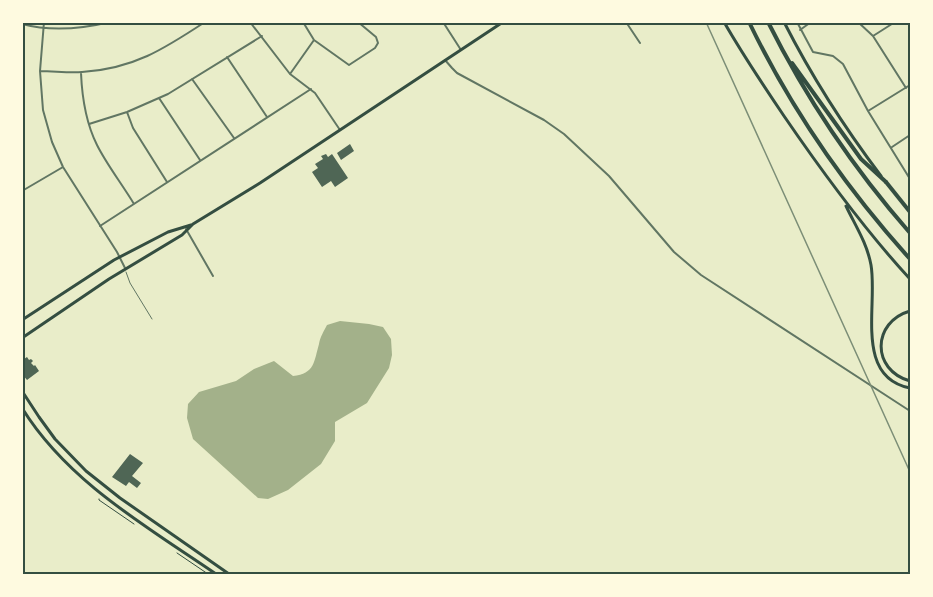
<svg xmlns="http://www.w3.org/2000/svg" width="933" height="597" font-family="'PT Sans',sans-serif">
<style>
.water{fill:#a3b18a}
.building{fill:#4f6655}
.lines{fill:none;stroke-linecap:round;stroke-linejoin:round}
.path{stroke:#344e41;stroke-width:1}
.service{stroke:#617663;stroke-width:1}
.minor{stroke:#617663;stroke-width:2}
.secondary{stroke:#344e41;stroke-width:3}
.primary{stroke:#344e41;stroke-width:3}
.trunk{stroke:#344e41;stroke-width:4}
.motorway{stroke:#344e41;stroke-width:4}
.rail{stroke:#7c8e77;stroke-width:1.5}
.neatline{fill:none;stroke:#344e41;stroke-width:2}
</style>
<rect width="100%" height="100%" fill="#e9edc9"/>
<path class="water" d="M340,321L369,324L383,327L391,339L392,355L389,368L367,403L335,422V441L321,464L288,490L268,499L258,498L193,439L187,418L188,404L199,392L236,381L254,369L274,361L293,376C315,374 314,361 319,344C320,337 324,331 327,325Z"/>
<path class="building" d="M350,144L354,151L341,160L337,153Z
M326,154L328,157L332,154L348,178L335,187L331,181L322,187L312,172L318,168L315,164L323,159L321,156Z
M22,357L24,359L27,357L29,360L31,359L33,361L31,363L34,366L35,365L39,371L27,380L22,374Z
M130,454L143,463L132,476L141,483L137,488L129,482L126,486L112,477Z"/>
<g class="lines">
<path class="path" d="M99,499V500L134,524
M177,553L208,574"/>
<path class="service" d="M126,272L130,283L152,319"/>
<path class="minor" d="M44,22L40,71L43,110L52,142L63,167L117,252L125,268
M250,22L290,74L315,93L340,130
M303,22L314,40L349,65L375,48L378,43L376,37L358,22
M443,22L461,50
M626,22L640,43
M797,22L813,52L833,56L843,64L868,111L910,179
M858,22L873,36L906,88
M22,24C52,32 81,29 110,22
M800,30L811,22
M873,36L895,22
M227,57L267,117
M445,60L452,68L457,73L544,120L564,134L609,176L674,252L701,275L910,411
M40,71C54,71 68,73 82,72C133,69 164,49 205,22
M81,73C82,97 86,123 97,145C107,165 122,184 134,204
M290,74L314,40
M192,79L234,138
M159,98L200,160
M868,111L910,85
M127,112L133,128L167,182
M89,124L127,112L168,94L262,36
M892,147L910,135
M22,191L63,167
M100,226L311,89
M186,229L213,276
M897,574L900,573L907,574"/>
<path class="secondary" d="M22,320L114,260L168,232L191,225
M22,338L109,279L182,235L193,224L260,183L503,22
M22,391L39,417L55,439L86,471L120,498L229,574
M22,408C68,482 146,526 216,574"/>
<path class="primary" d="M724,22C743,55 763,85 784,116C823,173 863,228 910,279
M784,22C812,77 844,127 881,176
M846,206C855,225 867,243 871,265C878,305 854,377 910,388
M910,311C872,322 871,370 910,381"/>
<path class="trunk" d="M886,182L910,212"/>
<path class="motorway" d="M749,22C791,109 846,188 910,259
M768,22C806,98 854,169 910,233
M792,63L861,159L886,182"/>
<path class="rail" d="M706,22L910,472"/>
</g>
<rect width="933" height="597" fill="none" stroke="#fefae0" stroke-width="48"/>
<rect x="24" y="24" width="885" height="549" class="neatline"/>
</svg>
